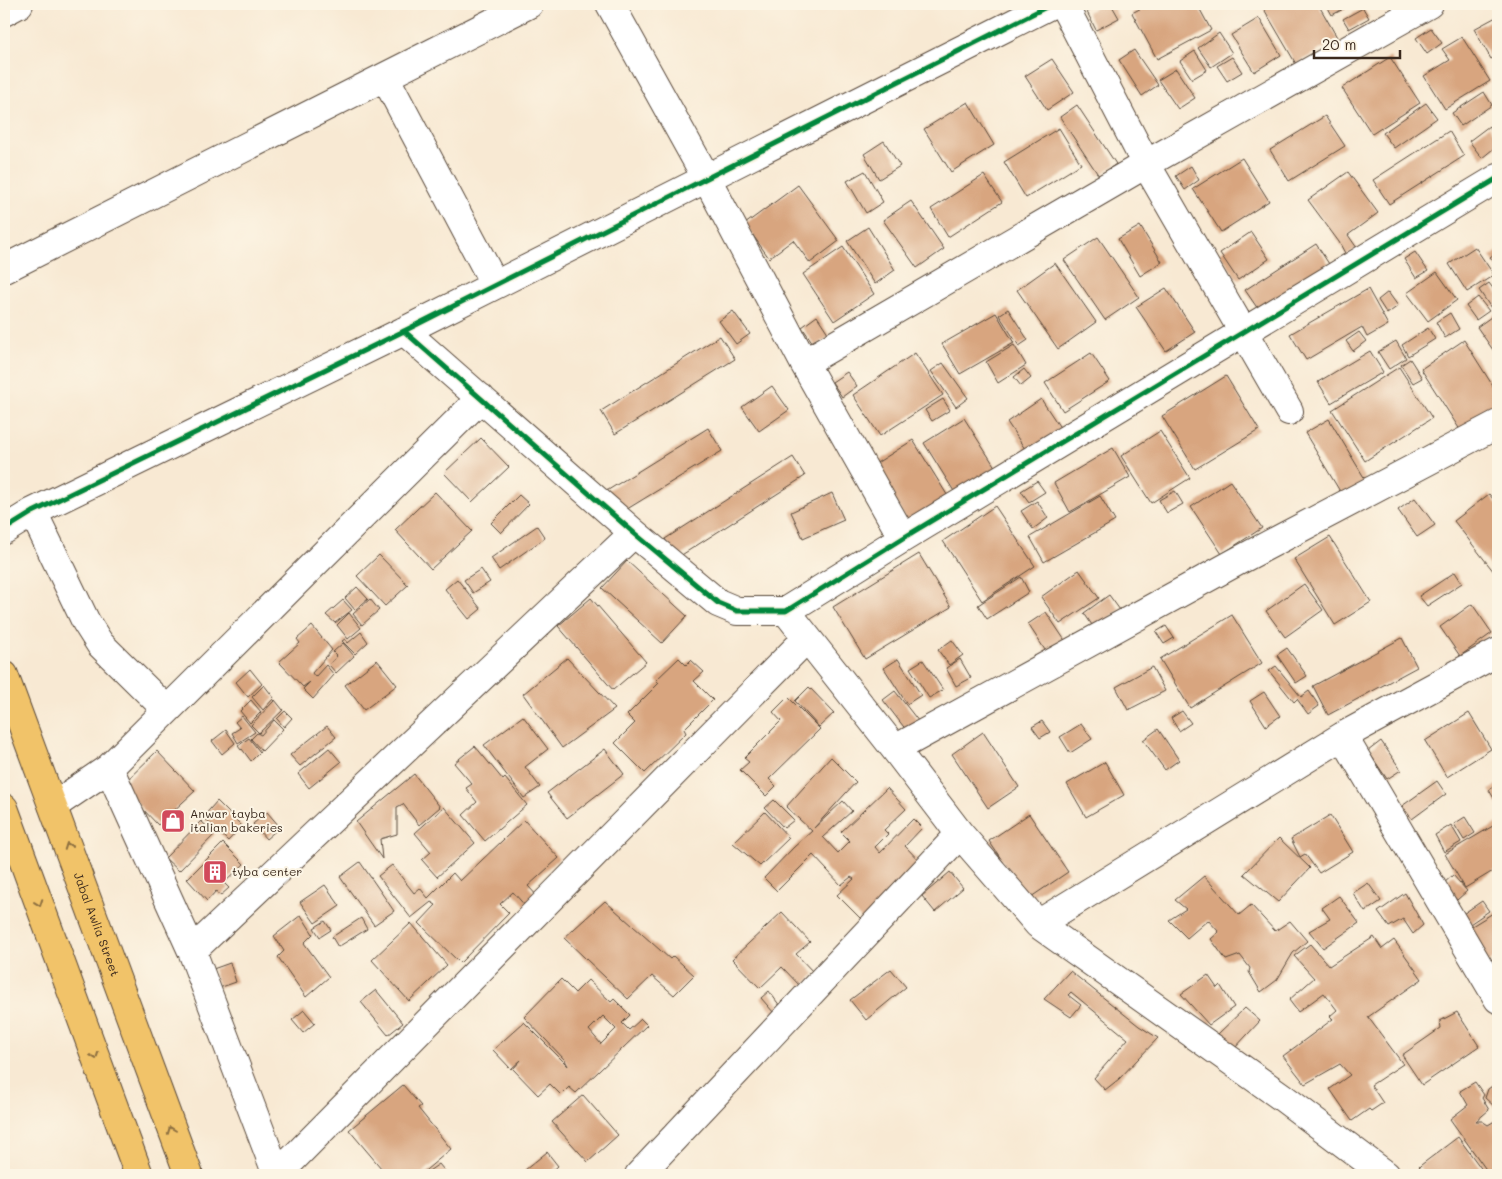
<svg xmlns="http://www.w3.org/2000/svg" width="1502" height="1179" font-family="Mali,sans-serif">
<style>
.building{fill:#d8a57f;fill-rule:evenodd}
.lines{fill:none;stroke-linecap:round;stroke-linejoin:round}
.minor-casing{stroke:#574739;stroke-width:30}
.major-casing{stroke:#574739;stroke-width:30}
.minor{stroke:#fff;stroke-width:28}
.major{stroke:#f1c369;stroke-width:28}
.cycleway-casing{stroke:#fcf5e5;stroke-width:8}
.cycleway{stroke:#00873e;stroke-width:5}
.oneway{stroke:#8d6f40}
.labels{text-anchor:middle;stroke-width:4;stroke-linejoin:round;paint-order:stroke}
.poi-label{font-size:12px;fill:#3b2a1e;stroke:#fcf5e5;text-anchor:start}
.street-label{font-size:12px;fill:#3b2a1e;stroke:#fcf5e5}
</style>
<rect width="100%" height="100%" fill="#fcf5e5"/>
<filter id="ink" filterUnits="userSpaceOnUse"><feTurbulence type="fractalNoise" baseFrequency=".02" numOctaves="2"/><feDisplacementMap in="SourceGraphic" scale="10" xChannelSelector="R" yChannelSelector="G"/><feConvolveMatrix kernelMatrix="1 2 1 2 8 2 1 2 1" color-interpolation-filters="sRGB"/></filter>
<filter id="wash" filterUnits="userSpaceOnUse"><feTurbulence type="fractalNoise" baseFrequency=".0096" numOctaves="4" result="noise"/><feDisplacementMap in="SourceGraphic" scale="20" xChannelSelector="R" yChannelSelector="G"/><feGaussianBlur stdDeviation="1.12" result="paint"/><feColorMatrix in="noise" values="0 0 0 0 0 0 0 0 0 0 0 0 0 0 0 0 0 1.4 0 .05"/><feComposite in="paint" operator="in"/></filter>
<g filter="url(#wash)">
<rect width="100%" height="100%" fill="#f8e9d3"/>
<g id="blocks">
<path class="building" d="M1104,4H1111L1119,18L1096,30L1087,12Z
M1149,4H1197L1211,30L1157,59L1132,13Z
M1261,4H1318L1338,39L1296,64Z
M1326,4H1353L1332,15Z
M1363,8L1369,18L1349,29L1343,19Z
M1498,16V55L1491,59L1474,29Z
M1259,18L1281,55L1254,72L1231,35Z
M1431,28L1442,43L1427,54L1416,38Z
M1219,33L1232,53L1211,67L1198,48Z
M1462,37L1490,81L1445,109L1424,76L1450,60L1442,49Z
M1134,50L1158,85L1142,96L1119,60Z
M1195,51L1207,70L1192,79L1180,61Z
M1232,57L1242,72L1227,81L1217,66Z
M1390,57L1420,103L1372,134L1342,88Z
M1052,59L1074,92L1047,110L1025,76Z
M1176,69L1195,98L1178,109L1158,80Z
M1484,92L1492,105L1461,126L1452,113Z
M968,102L994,145L951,172L924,129Z
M1426,103L1437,118L1394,148L1383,133Z
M1077,105L1116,164L1099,176L1060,117Z
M1325,116L1345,146L1289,181L1270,150Z
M1489,126L1498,138V145L1482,158L1469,141Z
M1059,128L1081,164L1026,198L1004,162Z
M1449,131L1464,156L1389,204L1373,180Z
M884,141L900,166L879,179L864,154Z
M1242,158L1269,201L1221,232L1193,189Z
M1191,166L1199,180L1185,190L1176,176Z
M865,171L883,202L866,213L847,181Z
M1348,172L1378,213L1348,235L1357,248L1346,255L1339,242L1308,200Z
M984,175L1002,202L948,237L931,209Z
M798,185L839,241L810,263L793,240L769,258L745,224Z
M911,201L944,249L917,268L883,220Z
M1140,226L1162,262L1140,276L1118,239Z
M868,227L895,270L875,284L847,241Z
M1251,232L1269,259L1238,280L1220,253Z
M1098,237L1139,297L1105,320L1064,260Z
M1316,244L1329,264L1258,309L1245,290Z
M843,247L874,294L834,321L803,274Z
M1475,247L1494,275L1467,292L1449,264Z
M1498,251V267L1490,257Z
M1415,252L1428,271L1416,278L1404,259Z
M1055,263L1096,322L1058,349L1017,290Z
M1437,272L1457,300L1428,321L1407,293Z
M1489,283L1498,295V303L1491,308L1479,290Z
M1166,288L1195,332L1166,351L1136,307Z
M1368,289L1388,325L1367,337L1362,327L1306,360L1290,334Z
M1388,292L1398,306L1387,314L1378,300Z
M1478,297L1489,311L1476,320L1466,306Z
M1008,309L1028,340L1019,346L999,315Z
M733,311L750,334L736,344L719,321Z
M1498,312V357L1477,327Z
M996,313L1014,343L960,374L942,344Z
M1450,313L1459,329L1445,338L1436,322Z
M817,316L830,336L815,346L802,327Z
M1428,328L1435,339L1408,356L1402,345Z
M1359,332L1366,341L1353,351L1346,341Z
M720,336L735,359L615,434L601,411Z
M1464,340L1498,394V413L1464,436L1421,369Z
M1396,341L1406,358L1389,369L1378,352Z
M1014,345L1026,365L998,383L986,362Z
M1370,351L1383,372L1331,403L1318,382Z
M915,353L943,395L880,436L853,395Z
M1091,353L1110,381L1063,411L1045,383Z
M1410,359L1422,378L1413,383L1401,365Z
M943,363L968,398L956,407L931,371Z
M1399,367L1432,418L1365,461L1332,410Z
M1024,369L1031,378L1021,386L1014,377Z
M847,372L857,386L842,397L832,382Z
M1226,376L1259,430L1195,469L1162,416Z
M772,386L789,410L759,431L742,407Z
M943,399L950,410L932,421L925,410Z
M1041,399L1061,429L1027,452L1007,422Z
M964,418L997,470L957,496L924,443Z
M1329,419L1368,484L1344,498L1305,433Z
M708,428L722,451L619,514L605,492Z
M1160,431L1190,478L1151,503L1121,456Z
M481,438L509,467L472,502L444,473Z
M913,440L949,498L909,524L872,466Z
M1113,448L1130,477L1070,512L1054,483Z
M793,457L805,476L677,558L665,539Z
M1037,481L1045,492L1029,502L1021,491Z
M1230,481L1262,528L1222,554L1191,507Z
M1175,491L1183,504L1167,513L1159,500Z
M435,492L472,531L431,569L395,530Z
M832,493L844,520L803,538L791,512Z
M1489,494L1498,505V577L1454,521Z
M519,495L529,504L501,533L491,523Z
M1100,496L1115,521L1044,562L1030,537Z
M1415,498L1435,525L1417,537L1398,510Z
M1037,501L1048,518L1033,529L1021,511Z
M995,506L1035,566L982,601L943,541Z
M537,526L545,538L499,570L491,558Z
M1330,537L1371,602L1335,625L1294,559Z
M919,554L951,607L865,659L833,607Z
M379,555L408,585L385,606L357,576Z
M627,561L687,616L662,643L602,588Z
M481,569L490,582L473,593L464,580Z
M1079,570L1099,598L1060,624L1041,597Z
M1455,572L1462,583L1427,606L1419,596Z
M1021,577L1029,592L987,619L978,605Z
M457,579L481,609L469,619L445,589Z
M1304,584L1323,610L1285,637L1266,611Z
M357,587L368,599L355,610L345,598Z
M1109,595L1120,610L1094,628L1084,613Z
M591,598L646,662L613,690L558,626Z
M370,599L379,610L362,625L353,614Z
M343,600L352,610L335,623L326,615Z
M1472,604L1492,633L1460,656L1440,627Z
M1046,612L1066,642L1047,653L1028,624Z
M349,613L361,628L348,639L337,625Z
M1232,615L1262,663L1190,708L1160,659Z
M312,626L332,650L312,673L315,677L326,665L334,675L313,699L303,689L310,682L303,687L279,662L300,643L297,639Z
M1166,626L1174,638L1164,644L1156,632Z
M361,632L368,642L355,654L342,641L345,639L348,643Z
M1402,638L1417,667L1328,715L1313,686Z
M952,640L963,655L949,665L938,650Z
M343,643L354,656L336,673L329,665L337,656L333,652Z
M1287,648L1307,676L1296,683L1277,655Z
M567,658L615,709L562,748L523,694Z
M679,658L686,665L691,660L704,672L694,681L713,700L684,729L686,733L645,773L615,743L635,723L627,715L659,683L656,680Z
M898,659L921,695L907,704L884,668Z
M960,659L971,678L956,686L946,668Z
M377,660L397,685L364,710L345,685Z
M923,660L943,690L929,698L910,668Z
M1276,666L1301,697L1309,691L1319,706L1308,714L1297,699L1294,702L1269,671Z
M1152,667L1165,691L1128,710L1116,687Z
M250,669L262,684L248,697L236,682Z
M264,685L274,698L263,710L252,697Z
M809,687L834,713L819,727L795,701Z
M895,691L919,722L907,731L883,700Z
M1264,692L1280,716L1266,726L1250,701Z
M788,697L820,729L769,779L776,786L766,796L740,770L749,762L744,758L781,721L773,712Z
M251,700L261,712L250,723L240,711Z
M275,700L283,710L259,733L251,725Z
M285,711L292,718L284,727L277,719Z
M1182,711L1191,723L1179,731L1171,718Z
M1469,713L1491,749L1447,777L1425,741Z
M242,716L255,732L238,743L232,733L240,728L235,722Z
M523,716L548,749L525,767L540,787L524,798L484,745Z
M274,720L283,729L262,751L251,739L257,733L261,735Z
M1042,721L1050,732L1040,738L1032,727Z
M1081,724L1092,739L1070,753L1060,737Z
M327,726L336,737L300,766L290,755Z
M1158,729L1179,760L1165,770L1143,740Z
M226,730L235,743L222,754L212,741Z
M983,732L1019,787L988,808L952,754Z
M249,738L260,752L251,761L242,749L241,750L238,746Z
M1381,741L1401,770L1387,779L1368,751Z
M475,746L503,780L505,778L527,805L485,841L463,815L477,802L466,788L472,784L454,763Z
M329,748L341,762L309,788L298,774Z
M605,749L624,774L567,818L547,793Z
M157,751L195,791L158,825L121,786Z
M831,757L856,782L814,828L843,801L852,811L823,837L838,853L850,841L841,832L887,788L906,809L884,830L888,834L875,847L880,853L913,819L922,828L905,846L924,866L866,924L837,895L854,879L851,877L841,885L813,855L777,891L764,878L794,847L812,831L786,807Z
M1105,762L1124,795L1086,817L1067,784Z
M414,774L440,807L419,825L403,804L397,807V834L380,839L382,859L356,822Z
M1437,781L1446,794L1412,819L1402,806Z
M1498,784V805L1489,790Z
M774,800L794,820L784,828L765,808Z
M217,801L242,826L228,841L203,817Z
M444,807L475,843L437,877L422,860L431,852L415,833Z
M267,812L280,827L266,839L253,824Z
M765,812L789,838L760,866L733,843Z
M1029,814L1068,872L1028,899L989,841Z
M1330,815L1353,852L1319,873L1305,854L1300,857L1291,839Z
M1465,817L1475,833L1464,840L1454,824Z
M524,820L559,858L528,886L540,899L528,909L513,892L500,904L509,913L460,963L419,923L436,905L431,902L411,918L378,876L392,865L414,893L420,888L428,898L453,873L460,881Z
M201,821L215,834L179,871L165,858Z
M1498,823V868L1465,888L1445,854Z
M1451,825L1461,842L1444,852L1435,835Z
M1279,838L1310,868L1278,902L1244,874Z
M223,843L244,864L224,883L229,888L220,896L216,891L207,901L187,879Z
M360,862L394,911L374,925L340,877Z
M950,872L963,888L935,912L922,896Z
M1453,875L1467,891L1457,900L1443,884Z
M1204,876L1239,915L1251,905L1275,931L1290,921L1307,941L1293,953L1277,980L1261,992L1249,972L1250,968L1240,955L1226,960L1211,939L1219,932L1208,920L1187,938L1169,920L1186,909L1175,900Z
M1368,883L1381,901L1365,912L1353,893Z
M325,885L340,906L315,923L300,902Z
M1405,893L1423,925L1413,934L1403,919L1389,927L1378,912Z
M1339,896L1359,923L1323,948L1309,931L1330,919L1322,908Z
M605,901L670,959L673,956L694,975L674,995L652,976L628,999L564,938Z
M1482,901L1489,911L1467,926L1460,916Z
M1498,910V956L1488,963L1467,929Z
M782,912L810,942L796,954L815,974L801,987L782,967L760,988L732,959Z
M301,915L313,934L304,943L329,977L306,997L278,957L284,951L274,936Z
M361,918L367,929L338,947L332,937Z
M325,921L331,930L320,937L314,928Z
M411,923L447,965L409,1001L372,960Z
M1374,937L1382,949L1394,940L1422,979L1368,1017L1403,1064L1371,1085L1383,1103L1371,1111L1369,1109L1352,1121L1330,1089L1350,1075L1340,1064L1305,1084L1283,1056L1333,1019L1330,1016L1337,1010L1324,993L1298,1012L1289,1000L1314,978L1294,956L1310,944L1329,966Z
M230,963L236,982L219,988L213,969Z
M891,969L906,987L866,1020L850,1000Z
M1070,971L1139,1026L1158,1038L1119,1079L1105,1090L1094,1078L1128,1039L1071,992L1068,995L1081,1005L1071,1017L1044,999Z
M1208,975L1217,988L1220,985L1234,1007L1209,1025L1181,994Z
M561,979L575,993L588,980L611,1002L614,999L630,1015L622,1023L629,1030L641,1019L647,1025L576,1093L569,1087L561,1095L550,1084L538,1095L513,1069L521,1060L511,1069L493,1050L524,1022L568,1066L565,1060L524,1017ZM603,1016L616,1029L601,1044L589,1030Z
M376,990L403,1023L388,1035L361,1002Z
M769,991L780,1006L774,1013L761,998Z
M1245,1008L1260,1021L1234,1049L1218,1034Z
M304,1010L315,1023L303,1033L292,1020Z
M1457,1012L1479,1046L1422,1085L1402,1055L1441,1028L1440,1021Z
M1475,1082L1484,1095L1482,1098L1489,1110L1476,1121H1482L1488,1125L1498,1119V1175H1490L1450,1119L1468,1105L1460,1091Z
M1498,1082V1106L1495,1107L1485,1098L1488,1089Z
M403,1085L421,1106L418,1108L451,1149L420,1175H387L349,1130Z
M583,1095L618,1135L588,1162L552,1122Z
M1458,1137L1486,1175H1425L1419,1167L1421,1165Z
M547,1152L558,1166L548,1175H529L525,1170Z
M439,1164L448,1175H423Z"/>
</g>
</g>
<g filter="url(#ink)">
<use href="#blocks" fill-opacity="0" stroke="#574739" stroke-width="1"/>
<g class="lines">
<defs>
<path id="minor" d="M610,4L707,179L804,363L903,538
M1063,4L1146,164L1289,411
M4,12L19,4
M385,77L495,285
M4,269L529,4
M404,331L634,533L718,603L737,611H786L903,538L1498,178
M804,363L1146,164L1429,4
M33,512L86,622L100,644L167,710
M4,530L33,512L404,331L1052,4
M786,611L895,749L960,834L1038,924L1282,1097L1386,1175
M1343,736L1498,999
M895,749L1238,561L1498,424
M109,768L192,951L277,1175
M53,806L109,768L481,398
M1038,924L1343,736L1498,652
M192,951L634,533
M277,1175L807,638
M639,1175L960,834"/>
<g id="major">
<path id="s1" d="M4,675L189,1175"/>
<path d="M4,808L139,1175"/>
</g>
</defs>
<use href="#minor" class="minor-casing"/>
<use href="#major" class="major-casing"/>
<use href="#minor" class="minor"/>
<use href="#major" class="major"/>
<defs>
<path id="cycleway" d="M404,331L634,533L718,603L737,611H786L903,538L1498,178
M4,530L33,512L404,331L1052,4"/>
</defs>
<use href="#cycleway" class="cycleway-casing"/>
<use href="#cycleway" class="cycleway"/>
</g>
<defs><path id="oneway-chevron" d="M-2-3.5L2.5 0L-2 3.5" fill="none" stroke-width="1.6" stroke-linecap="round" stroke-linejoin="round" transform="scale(1.25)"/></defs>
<g class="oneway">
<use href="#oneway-chevron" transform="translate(68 846) rotate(-110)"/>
<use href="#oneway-chevron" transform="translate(39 903) rotate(70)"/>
<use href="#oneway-chevron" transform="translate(95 1056) rotate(70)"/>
<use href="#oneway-chevron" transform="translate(171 1130) rotate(-111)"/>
</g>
</g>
<defs>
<symbol id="shop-square" viewBox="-11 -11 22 22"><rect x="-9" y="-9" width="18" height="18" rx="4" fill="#d1495b" stroke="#fcf5e5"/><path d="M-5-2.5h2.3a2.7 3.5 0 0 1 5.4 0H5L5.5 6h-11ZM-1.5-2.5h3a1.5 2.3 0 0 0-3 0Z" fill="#fff"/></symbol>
<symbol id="building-square" viewBox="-11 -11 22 22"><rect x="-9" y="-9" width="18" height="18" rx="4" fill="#d1495b" stroke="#fcf5e5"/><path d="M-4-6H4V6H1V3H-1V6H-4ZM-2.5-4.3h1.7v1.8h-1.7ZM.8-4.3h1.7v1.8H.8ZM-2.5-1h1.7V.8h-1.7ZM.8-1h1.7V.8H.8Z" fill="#fff"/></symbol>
</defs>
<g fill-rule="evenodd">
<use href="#shop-square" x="159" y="807" width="28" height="28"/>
<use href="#building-square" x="201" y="858" width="28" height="28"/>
</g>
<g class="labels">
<g class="poi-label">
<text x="190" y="818">Anwar tayba<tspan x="190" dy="14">italian bakeries</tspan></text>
<text x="232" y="876">tyba center</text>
</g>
<g class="street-label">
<text dy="4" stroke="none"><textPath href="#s1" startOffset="266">Jabal Awlia Street</textPath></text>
</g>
</g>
<rect width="1502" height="1179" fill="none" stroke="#fcf5e5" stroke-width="20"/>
<path d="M1314 50v8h86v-8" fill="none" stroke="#3b2a1e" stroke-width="2.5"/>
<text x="1322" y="50" font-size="15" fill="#3b2a1e" stroke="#fcf5e5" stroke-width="4" paint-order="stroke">20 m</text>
</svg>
